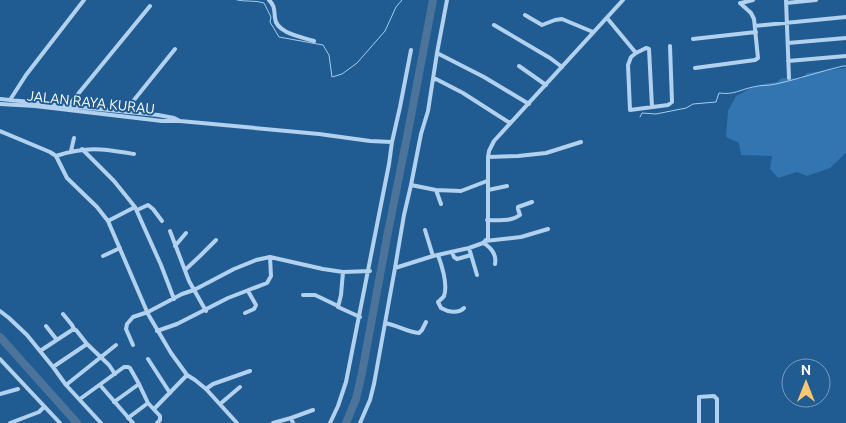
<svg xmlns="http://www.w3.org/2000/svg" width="846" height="423" font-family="Ubuntu,sans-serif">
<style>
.green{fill:#3375b0}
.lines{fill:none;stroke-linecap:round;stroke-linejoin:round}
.stream{stroke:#a5cdef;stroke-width:1}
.river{stroke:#4c749b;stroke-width:8}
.minor{stroke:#b1d1ee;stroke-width:4}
.labels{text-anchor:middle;stroke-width:4;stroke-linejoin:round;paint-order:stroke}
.street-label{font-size:14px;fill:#fff;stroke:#205b92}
</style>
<rect width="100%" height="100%" fill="#205b92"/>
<path class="green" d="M846,68V153L830,168L807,176L797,172L778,178L770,169L772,156L741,155L739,143L726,137L728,111L736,96L751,88L762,84L777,82L782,78L801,79L807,73Z"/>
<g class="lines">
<path class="stream" d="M237,0C246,2 255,0 264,3L271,17L270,22L279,37L323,45L329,55L332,77L342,74L357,63L385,31L396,7L402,0
M640,117L642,113L656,114L686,108L693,104L716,102L719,93C734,95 739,90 753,87C760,85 768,86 776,84C799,79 821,71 843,66H846"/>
<path class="river" d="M0,337L77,423
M346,423L356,399L362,373L388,232L407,137L433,0"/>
<path class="minor" d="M269,0C275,6 274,10 275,18C276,33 302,37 314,41
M786,0L789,78
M741,3L753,0
M786,3L816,0
M525,15L542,25L555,20L562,19L593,32
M607,18L636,53L646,48L649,49L652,107
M494,25L550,58L562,67
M755,26L846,17
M693,39L756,32
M788,43L846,38
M437,53L484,77L529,104
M636,53L631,57L628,65L630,110L668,105L672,102L670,46
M788,61L846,56
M519,66L546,85
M695,68L755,60L758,58L754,19L751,13L740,3
M433,80L436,79L463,93L510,123
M0,99L158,115L174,118L180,121L319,134L370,141L392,142
M10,100L26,75L84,0
M0,104L35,106L162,121H180
M69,105L150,6
M126,112L134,100L175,49
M0,131L50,152L56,156L67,178L97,207L108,221L148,314L171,353L187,375L195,380L206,389L237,423
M82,149L114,181L135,207L161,265L174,299
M71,151L74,138
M56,156C87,146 103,149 134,154
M488,157L518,156L546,153L581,142
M411,185L421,134L428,111L437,53L447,0
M436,190L441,204
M488,190L507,186
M137,210L148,205L153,209L162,221
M487,220C498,220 511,222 520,215L518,209V207L532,202
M108,221L135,207
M425,230L433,256
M170,231L189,281L206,311
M485,241L521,237L548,229
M483,243C491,247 497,255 495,264
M175,246L186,233
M469,248L477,275
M452,252L454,257L457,259L471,255
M438,255C442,266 448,285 444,296C443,298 440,300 438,302L441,308C448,312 458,314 464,308
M103,256L120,248
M395,268L404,215L411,185L436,190L461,191L487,181
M185,270L201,255L216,240
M343,272L341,295L338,307L360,317
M303,295H315L338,306
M0,311L9,318L27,335L53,367L66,385L101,423
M245,313L254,309L256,305L248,291
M63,314L72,325L74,329
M385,323C397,325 407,332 419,333L422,330L426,322
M46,326L57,340
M157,331L177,324L228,298L267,283L271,276L270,257
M133,345L126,329L127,324L133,317L148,312L182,294L194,290L234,269L256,260L270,257L323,269L343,272L370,271
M40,351L72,330H76L87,344L109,365L115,374
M0,359L60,423
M148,359L170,393
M53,367L87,344
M66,385L116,345
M100,385L133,423
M206,389L213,384L250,371
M0,394L18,389
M80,399L124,367H128L130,368L139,384L148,403L160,416V420L157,423
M114,402L139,384
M220,404L240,387
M154,409L187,375
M128,418L148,403
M291,418L313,410
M10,423L39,412L44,407
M273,423L291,418L293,423
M330,423L338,406L346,382L389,164L392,142L400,107L411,50
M360,423L370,400L374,384L395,268L433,256L469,248L483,243L488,238V157L489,151L494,141L623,0
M699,423V397L714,396L717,399V423"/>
</g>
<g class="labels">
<g class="street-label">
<text transform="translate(91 102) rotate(6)" y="5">JALAN RAYA KURAU</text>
</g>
</g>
<g transform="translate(806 383)"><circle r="24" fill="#205b92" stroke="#799dbe"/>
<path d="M0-4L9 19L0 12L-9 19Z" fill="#fbc872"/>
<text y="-8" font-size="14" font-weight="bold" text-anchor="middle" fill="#ffffff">N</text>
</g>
</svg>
